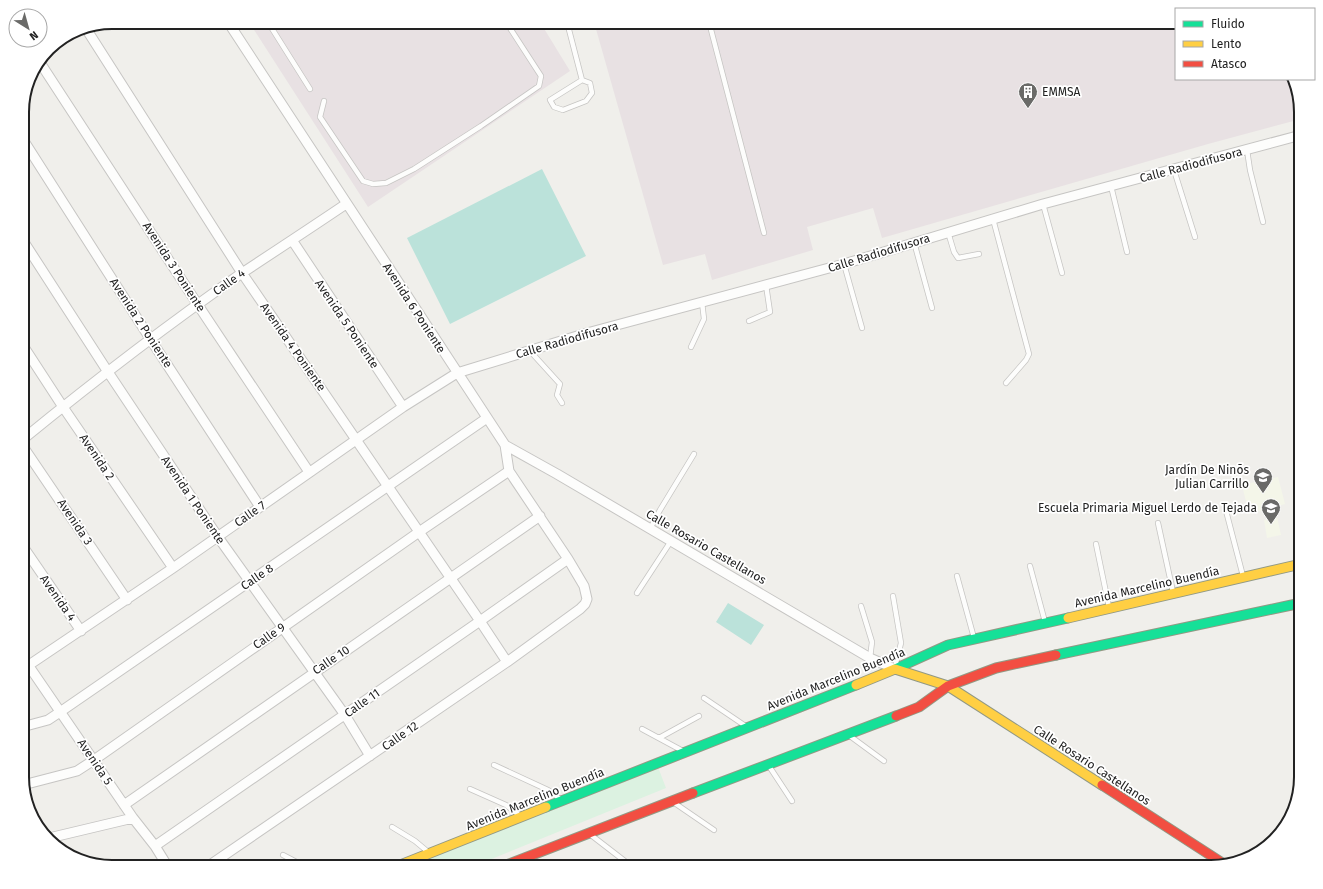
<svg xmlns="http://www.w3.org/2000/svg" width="1323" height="889" font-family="'Fira Sans',sans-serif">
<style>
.industrial{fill:#e8e1e3}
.education{fill:#f4f6e9}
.park{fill:#dcf2e1}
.pitch{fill:#bbe2da}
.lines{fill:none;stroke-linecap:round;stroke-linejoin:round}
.lane-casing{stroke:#c6c5c3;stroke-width:6}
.street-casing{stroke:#c6c5c3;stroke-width:11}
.fast-casing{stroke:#929984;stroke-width:11}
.slow-casing{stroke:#929984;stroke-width:11}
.jam-casing{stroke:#929984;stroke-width:11}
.lane{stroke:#fdfdfc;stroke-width:4.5}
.street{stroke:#fdfdfc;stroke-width:9}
.fast{stroke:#16e098;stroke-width:9}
.slow{stroke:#ffcf43;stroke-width:9}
.jam{stroke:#f24e42;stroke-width:9}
.labels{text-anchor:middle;stroke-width:3.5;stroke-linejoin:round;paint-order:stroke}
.poi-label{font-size:12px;fill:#222;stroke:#fff;text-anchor:end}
.street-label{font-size:12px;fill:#222;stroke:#fff}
.rim{fill:none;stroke:#222;stroke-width:2}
</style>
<rect width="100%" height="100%" fill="#f0efeb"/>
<path class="industrial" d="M249,22H540L570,71L368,207Z
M594,22H1176V79H1292L1301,112V119L1208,144L882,238L873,208L807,227L813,250L712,280L705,254L663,265Z"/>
<path class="education" d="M1278,477L1285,504L1249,514L1242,485Z
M1277,517L1281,535L1267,538L1264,520Z"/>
<path class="park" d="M658,767L666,788L472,867H405Z"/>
<path class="pitch" d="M542,169L586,256L450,324L407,238Z
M728,603L764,625L751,645L716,622Z"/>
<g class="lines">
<defs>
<path id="lane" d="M269,22L271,27L310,89
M567,22L582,80L550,100L554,107L563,110L586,101L592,93L590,83L582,80
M709,22L764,233
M324,101L320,117L363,181L373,184L386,183L414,169L481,126L539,86L541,76L506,22
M1247,150L1250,170L1263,222
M1174,170L1195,237
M1111,186L1127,252
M1043,204L1062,273
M993,219L1029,354L1026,360L1006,383
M948,232L954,252L958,258L979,254
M914,242L932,308
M844,264L862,328
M749,321L770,312L766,285
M691,347L704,319L702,302
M530,351L560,384L557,395L562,403
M1225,507L1243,576
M1158,523L1173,592
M650,529L660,510L694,454
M1096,544L1109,607
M1030,566L1045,622
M957,576L974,638
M637,593L671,541
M893,596L901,643L895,667
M861,606L872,642L870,658
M704,698L744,725
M642,729L681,750
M850,736L884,761
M659,738L699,716
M494,765L548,790L560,799
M769,766L792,801
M470,789L506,805L519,815
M676,804L714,830
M392,827L415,841L427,851
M591,835L626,862
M283,855L306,867"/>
<path id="street" d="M85,27L242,273L480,621L507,662
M39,61L198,305L309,472
M22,138L151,340L260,507
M22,239L108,372L218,537L345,715L370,756
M292,240L403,407
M22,344L63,407L173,568
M22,440C93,382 167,325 242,273C277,250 312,227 346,204
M22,445L127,600
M505,445L557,474L870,658L895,669
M22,545L81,631
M22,656L133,818L155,846L168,867
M22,667L29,665L173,568L403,407L457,373L587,333L844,264L1043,204L1301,135
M22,727L48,720L60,712L487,418
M23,785L77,771L94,760L419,532L509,471
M124,805L540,516
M49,838L133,818
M155,846L480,621L568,559
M155,867L166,864
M207,867L507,662L580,609L585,604L587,599L584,586L568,559L509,471L505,445L228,22"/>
<path id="fast" d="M1056,655L1301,603
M895,669L948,645L1068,618
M693,793L896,716
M546,807L856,685"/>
<path id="slow" d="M1068,618L1301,564
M856,685L895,669L948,686
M948,686L1102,785
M395,867L546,807"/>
<path id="jam" d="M896,716L919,707L948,686L996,668L1056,655
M1102,785L1224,864
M501,867L693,793"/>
</defs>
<use href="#lane" class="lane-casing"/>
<use href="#street" class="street-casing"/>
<use href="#fast" class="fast-casing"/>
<use href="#slow" class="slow-casing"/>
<use href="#jam" class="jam-casing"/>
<use href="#lane" class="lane"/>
<use href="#street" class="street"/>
<use href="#fast" class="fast"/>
<use href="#slow" class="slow"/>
<use href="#jam" class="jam"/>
</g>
<defs>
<symbol id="building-pin" viewBox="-11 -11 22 30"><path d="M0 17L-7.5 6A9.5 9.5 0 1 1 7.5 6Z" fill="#6a6a68" stroke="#fff"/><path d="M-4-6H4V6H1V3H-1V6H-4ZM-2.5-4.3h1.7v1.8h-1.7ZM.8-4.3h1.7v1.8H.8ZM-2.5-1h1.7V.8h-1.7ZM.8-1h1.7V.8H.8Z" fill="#fff"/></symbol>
<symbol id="school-pin" viewBox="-11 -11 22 30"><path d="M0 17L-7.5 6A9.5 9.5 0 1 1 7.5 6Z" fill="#6a6a68" stroke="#fff"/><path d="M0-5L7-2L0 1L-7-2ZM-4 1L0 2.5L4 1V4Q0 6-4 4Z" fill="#fff"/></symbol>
</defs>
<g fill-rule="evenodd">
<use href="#building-pin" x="1017" y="81" width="22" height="30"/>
<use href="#school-pin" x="1252" y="466" width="22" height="30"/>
<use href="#school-pin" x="1260" y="497" width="22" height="30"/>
</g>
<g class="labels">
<g class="poi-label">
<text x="1042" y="96" text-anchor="start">EMMSA</text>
<text x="1249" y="474">Jardín De Ninõs<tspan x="1249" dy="14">Julian Carrillo</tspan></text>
<text x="1257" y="512">Escuela Primaria Miguel Lerdo de Tejada</text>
</g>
<g class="street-label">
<text transform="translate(1191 165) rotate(-15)" y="4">Calle Radiodifusora</text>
<text transform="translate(879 253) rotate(-17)" y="4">Calle Radiodifusora</text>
<text transform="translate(174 267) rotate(57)" y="4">Avenida 3 Poniente</text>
<text transform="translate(229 282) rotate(-35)" y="4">Calle 4</text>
<text transform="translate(414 308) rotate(57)" y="4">Avenida 6 Poniente</text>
<text transform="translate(141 323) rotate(57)" y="4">Avenida 2 Poniente</text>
<text transform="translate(347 324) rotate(56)" y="4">Avenida 5 Poniente</text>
<text transform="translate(567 340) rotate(-16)" y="4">Calle Radiodifusora</text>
<text transform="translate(293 347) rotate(55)" y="4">Avenida 4 Poniente</text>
<text transform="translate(97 457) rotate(56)" y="4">Avenida 2</text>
<text transform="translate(193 500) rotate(56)" y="4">Avenida 1 Poniente</text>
<text transform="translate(250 514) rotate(-35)" y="4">Calle 7</text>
<text transform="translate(75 522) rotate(56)" y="4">Avenida 3</text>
<text transform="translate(706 547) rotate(30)" y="4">Calle Rosario Castellanos</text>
<text transform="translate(257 577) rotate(-34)" y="4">Calle 8</text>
<text transform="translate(1147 587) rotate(-13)" y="4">Avenida Marcelino Buendía</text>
<text transform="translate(58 598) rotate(55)" y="4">Avenida 4</text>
<text transform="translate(269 636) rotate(-35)" y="4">Calle 9</text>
<text transform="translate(331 660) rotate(-34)" y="4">Calle 10</text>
<text transform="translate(836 679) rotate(-22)" y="4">Avenida Marcelino Buendía</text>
<text transform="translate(362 703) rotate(-35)" y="4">Calle 11</text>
<text transform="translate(400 736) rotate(-35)" y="4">Calle 12</text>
<text transform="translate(95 762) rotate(56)" y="4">Avenida 5</text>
<text transform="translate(1092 765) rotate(33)" y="4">Calle Rosario Castellanos</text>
<text transform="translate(535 799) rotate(-22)" y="4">Avenida Marcelino Buendía</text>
</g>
</g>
<path d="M0 0H1323V889H0ZM112 29H1211A83 83 0 0 1 1294 112V777A83 83 0 0 1 1211 860H112A83 83 0 0 1 29 777V112A83 83 0 0 1 112 29Z" fill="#fff" fill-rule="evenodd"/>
<path class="rim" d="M112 29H1211A83 83 0 0 1 1294 112V777A83 83 0 0 1 1211 860H112A83 83 0 0 1 29 777V112A83 83 0 0 1 112 29Z"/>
<rect x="1175" y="8" width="140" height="72" fill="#ffffff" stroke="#a7a7a7"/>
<rect x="1183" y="21" width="20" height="6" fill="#16e098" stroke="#a7a7a7"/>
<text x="1211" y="28" font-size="12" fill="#222222">Fluido</text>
<rect x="1183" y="41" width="20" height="6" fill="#ffcf43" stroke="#a7a7a7"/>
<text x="1211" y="48" font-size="12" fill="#222222">Lento</text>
<rect x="1183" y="61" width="20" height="6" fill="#f24e42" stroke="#a7a7a7"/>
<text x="1211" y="68" font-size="12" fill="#222222">Atasco</text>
<g transform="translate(28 28) rotate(143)"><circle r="19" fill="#ffffff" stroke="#a7a7a7"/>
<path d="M0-3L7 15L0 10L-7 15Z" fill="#6a6a68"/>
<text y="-6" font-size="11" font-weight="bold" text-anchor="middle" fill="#222222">N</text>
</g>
</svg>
